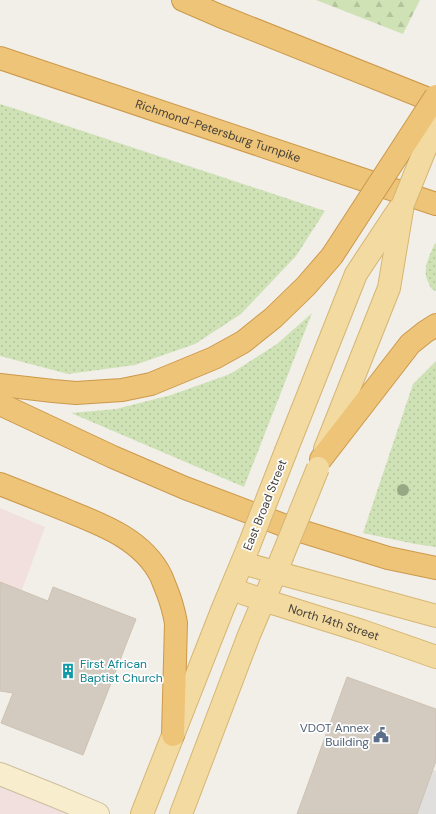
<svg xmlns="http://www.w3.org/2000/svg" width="436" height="814" font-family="'DM Sans',sans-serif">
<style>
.medical{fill:#f1e0de}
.grass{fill:url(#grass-dots)}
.forest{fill:url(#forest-firs)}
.parking{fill:#e1dfdd}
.building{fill:#d3cbbf;stroke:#cdc2b3}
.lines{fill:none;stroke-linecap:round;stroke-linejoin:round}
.secondary-casing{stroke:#cdbf9d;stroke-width:24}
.primary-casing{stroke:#d6b673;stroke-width:24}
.highway-casing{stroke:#cc994a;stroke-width:24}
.secondary{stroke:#f8edcd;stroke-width:22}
.primary{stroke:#f3daa1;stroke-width:22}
.highway{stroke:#eec479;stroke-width:22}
.primary-bridge-casing{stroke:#d6b673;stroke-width:24;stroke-linecap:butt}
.highway-bridge-casing{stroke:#cc994a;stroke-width:24;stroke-linecap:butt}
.primary-bridge{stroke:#f3daa1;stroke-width:22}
.highway-bridge{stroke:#eec479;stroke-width:22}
.tree{fill:#96a984}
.labels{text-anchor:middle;stroke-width:3.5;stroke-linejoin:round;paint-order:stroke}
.street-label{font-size:12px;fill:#454038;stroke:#fff}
.culture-label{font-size:12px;fill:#0d838f;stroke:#fff;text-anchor:start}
.service-label{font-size:12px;fill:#4e5e75;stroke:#fff;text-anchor:end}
</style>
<defs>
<pattern id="grass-dots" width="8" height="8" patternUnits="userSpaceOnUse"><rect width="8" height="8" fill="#cfe2b6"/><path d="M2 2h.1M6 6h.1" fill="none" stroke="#b3c39d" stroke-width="1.8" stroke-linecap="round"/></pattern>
<pattern id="forest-firs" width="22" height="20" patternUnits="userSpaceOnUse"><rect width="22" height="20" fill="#cfe2b6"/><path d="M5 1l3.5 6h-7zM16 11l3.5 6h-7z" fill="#b3c39d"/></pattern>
</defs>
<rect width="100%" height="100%" fill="#f2efe9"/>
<path class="medical" d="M0,508L45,527L0,650Z
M0,787L69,814H0Z"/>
<path class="grass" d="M0,104L13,108L325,211L296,256L241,314L195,344L135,365L68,374L0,356Z
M435,243L436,244V291C432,290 431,288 429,284C421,270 429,257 435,243Z
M312,313L244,487L71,413L116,409L171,395L230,374L277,344Z
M436,361V547L415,544L363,533L413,384Z"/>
<path class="forest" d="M316,0H420L403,34Z"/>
<path class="parking" d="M433,770L436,771V814H417Z"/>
<path class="building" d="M0,582L48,601L53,587L136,619L83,755L1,723L13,693L0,691Z
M347,677L436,709V761L417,814H297Z"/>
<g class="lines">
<defs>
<path id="secondary" d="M0,774L55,796L98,814"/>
<g id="primary">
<path d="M325,449L389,288L403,204"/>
<path d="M286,451L356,274L399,209"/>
<path d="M242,563L436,616"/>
<path id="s1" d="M231,589L263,600L362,631L436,657"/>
<path d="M142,814L223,608L248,548"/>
<path d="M181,814L249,635L282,557"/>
</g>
<g id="highway">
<path d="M183,0L220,16L436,102"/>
<path id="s2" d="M0,58L436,204"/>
<path d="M0,385L53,391L76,393L122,390L151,384L214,358L243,342L273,318L306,286L332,256"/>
<path d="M0,404L113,457L185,488L291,528L388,558L436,568"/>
<path d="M321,459L410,344L425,332L436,325"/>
<path d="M0,484C23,493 46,502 68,511C103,525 143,540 161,576C163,581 165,586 167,591C171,601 174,612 176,623L173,735"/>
</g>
</defs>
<use href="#secondary" class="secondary-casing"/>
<use href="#primary" class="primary-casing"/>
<use href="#highway" class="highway-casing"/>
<use href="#secondary" class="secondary"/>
<use href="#primary" class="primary"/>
<use href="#highway" class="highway"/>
<defs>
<path id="primary-bridge" d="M403,204L436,122
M248,548L286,451
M282,557L318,468"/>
<path id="highway-bridge" d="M332,256L436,96"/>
</defs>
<use href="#primary-bridge" class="primary-bridge-casing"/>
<use href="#highway-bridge" class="highway-bridge-casing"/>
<use href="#primary-bridge" class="primary-bridge"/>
<use href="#highway-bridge" class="highway-bridge"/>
</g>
<circle class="tree" cx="403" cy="490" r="6"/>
<defs>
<symbol id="building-bare" viewBox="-9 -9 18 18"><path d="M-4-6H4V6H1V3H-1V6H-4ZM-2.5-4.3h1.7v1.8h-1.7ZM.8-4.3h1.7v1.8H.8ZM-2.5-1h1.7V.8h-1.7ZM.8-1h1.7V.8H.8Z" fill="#0f9aa8" stroke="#fff" stroke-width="2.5" paint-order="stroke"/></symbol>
<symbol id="civic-bare" viewBox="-9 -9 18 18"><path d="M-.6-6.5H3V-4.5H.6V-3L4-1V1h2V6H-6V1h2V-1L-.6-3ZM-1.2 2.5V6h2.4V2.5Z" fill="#5c6f8a" stroke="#fff" stroke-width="2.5" paint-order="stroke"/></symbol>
</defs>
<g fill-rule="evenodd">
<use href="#building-bare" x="57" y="660" width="22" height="22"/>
<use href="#civic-bare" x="370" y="724" width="22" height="22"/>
</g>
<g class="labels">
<g class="street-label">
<text dy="4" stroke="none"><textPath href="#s2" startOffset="230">Richmond-Petersburg Turnpike</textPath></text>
<text transform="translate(265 505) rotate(-68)" y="4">East Broad Street</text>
<text dy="4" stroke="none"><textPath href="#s1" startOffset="108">North 14th Street</textPath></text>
</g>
<g class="culture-label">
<text x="80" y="668">First African<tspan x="80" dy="14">Baptist Church</tspan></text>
</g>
<g class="service-label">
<text x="369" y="732">VDOT Annex<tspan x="369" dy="14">Building</tspan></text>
</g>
</g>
</svg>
